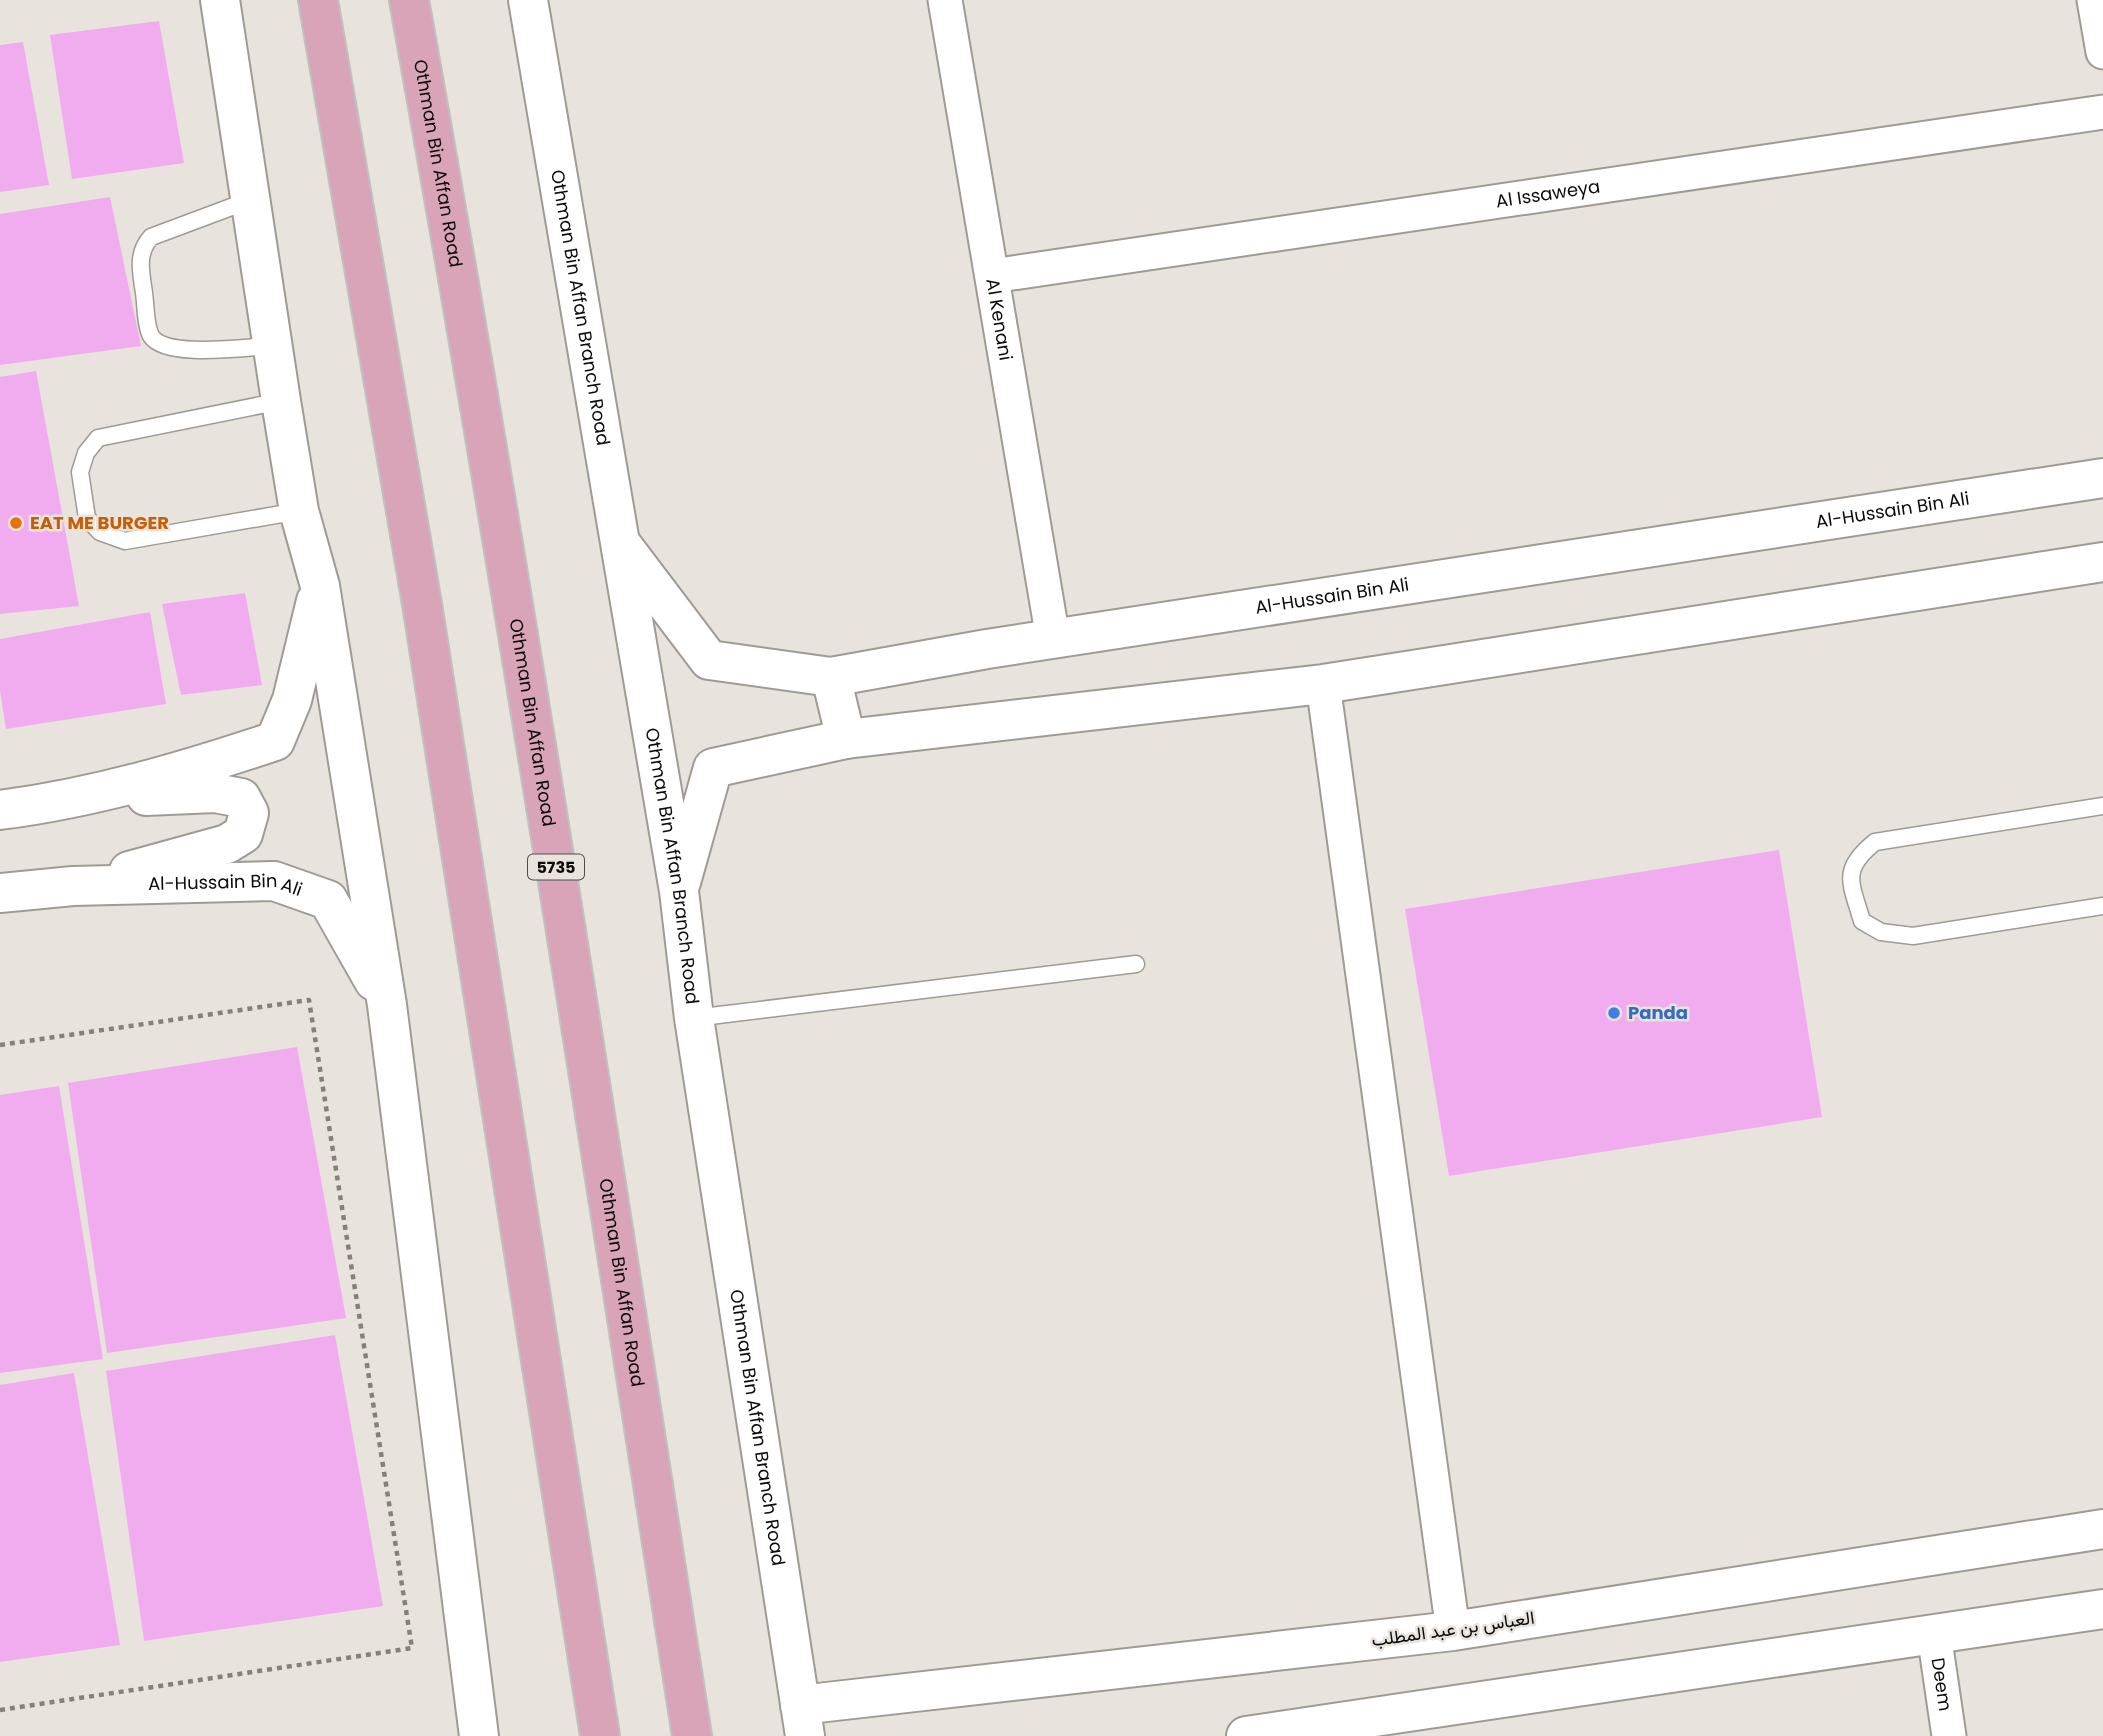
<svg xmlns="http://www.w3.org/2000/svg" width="2103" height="1736" font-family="Poppins,Vazirmatn,sans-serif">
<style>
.building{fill:#f1acf0}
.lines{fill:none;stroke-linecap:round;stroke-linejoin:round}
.service-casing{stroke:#a09a95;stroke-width:19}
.minor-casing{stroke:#a09a95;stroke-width:37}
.tertiary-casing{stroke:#a09a95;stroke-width:42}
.primary-casing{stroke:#c0c0bf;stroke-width:42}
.path{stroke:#84807c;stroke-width:4.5;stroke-dasharray:5 5;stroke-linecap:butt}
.service{stroke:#fff;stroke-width:16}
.minor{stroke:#fff;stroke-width:33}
.tertiary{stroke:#fff;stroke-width:38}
.primary{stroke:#d9a4b7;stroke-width:38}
.food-dot{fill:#e8710a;stroke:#e9e3dd;stroke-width:2.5}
.shop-dot{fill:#3f7fe0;stroke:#e9e3dd;stroke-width:2.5}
.labels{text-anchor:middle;stroke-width:5;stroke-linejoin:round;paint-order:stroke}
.shield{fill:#e9e3dd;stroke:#4f4c49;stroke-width:2}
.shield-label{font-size:16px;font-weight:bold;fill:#0d0b09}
.street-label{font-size:18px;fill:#0d0b09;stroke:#e9e3dd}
.food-label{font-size:18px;font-weight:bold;fill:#c56008;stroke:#e9e3dd;text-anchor:start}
.shop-label{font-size:18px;font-weight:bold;fill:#366cbe;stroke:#e9e3dd;text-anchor:start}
</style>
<rect width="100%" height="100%" fill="#e9e3dd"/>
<path class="building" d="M159,21L184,163L72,179L50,35Z
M23,42L49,185L0,192V45Z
M110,197L141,346L0,365V214Z
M36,371L79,606L0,614V377Z
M245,593L262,685L181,695L162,604Z
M150,612L166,704L6,729L0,691V639Z
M1779,850L1822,1117L1449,1176L1405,909Z
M297,1047L346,1318L107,1353L68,1083Z
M59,1086L103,1359L0,1373V1095Z
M335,1335L383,1606L144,1641L106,1371Z
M74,1373L120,1645L0,1662V1385Z"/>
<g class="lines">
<defs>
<path id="service" d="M250,200L151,237C136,254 141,271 144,293C146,305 145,325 151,336C166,359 246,347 272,346
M281,401L98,438L86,453L80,472L87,518L100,532L125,541L299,511
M2103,806L1875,842C1840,870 1851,883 1862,921L1881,932L1913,936L2103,906
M694,1018L1136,964"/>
<g id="minor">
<path id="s1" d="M945,0L1053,639"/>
<path d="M2094,0L2103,52"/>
<path id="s2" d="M992,276L2103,112"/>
<path d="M1323,684L1453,1631"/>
<path id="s3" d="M1934,1634L1949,1736"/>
</g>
<g id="tertiary">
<path d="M220,0L281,401L299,511L320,586L387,1005L479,1736"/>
<path id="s4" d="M528,0L679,891L694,1018L805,1736"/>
<path id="s5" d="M622,545L709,660L831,677L987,649L2103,478"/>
<path d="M831,677L846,739"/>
<path d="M0,810C94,798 185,771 275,741L292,700L316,601"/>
<path d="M129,871L227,844L243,834L249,813L241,798L215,793L146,796"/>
<path d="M681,882L713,768L846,739L1323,684L2103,562"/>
<path id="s6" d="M0,893L73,886L274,881L328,900L374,981"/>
<path d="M800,1705L1453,1631L2103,1529"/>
<path d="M1246,1736L2103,1609"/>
</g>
<g id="primary">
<path d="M318,0L422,604L600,1736"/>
<path id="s7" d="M409,0C513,577 602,1157 692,1736"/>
</g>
</defs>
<use href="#service" class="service-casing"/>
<use href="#minor" class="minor-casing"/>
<use href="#tertiary" class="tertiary-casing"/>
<use href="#primary" class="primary-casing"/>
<path class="path" d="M0,1045L309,1000L412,1648L0,1710"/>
<use href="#service" class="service"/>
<use href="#minor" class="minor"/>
<use href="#tertiary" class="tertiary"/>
<use href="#primary" class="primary"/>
</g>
<circle class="food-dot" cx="16" cy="523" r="7"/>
<circle class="shop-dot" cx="1614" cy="1013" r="7"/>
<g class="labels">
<rect class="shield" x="528" y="854.5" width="56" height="25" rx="5"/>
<g class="shield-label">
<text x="556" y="873">5735</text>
</g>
<g class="street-label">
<text dy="6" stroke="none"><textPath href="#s7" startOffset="166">Othman Bin Affan Road</textPath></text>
<text dy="6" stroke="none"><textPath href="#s2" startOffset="562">Al Issaweya</textPath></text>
<text dy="6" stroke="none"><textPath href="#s4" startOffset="312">Othman Bin Affan Branch Road</textPath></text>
<text dy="6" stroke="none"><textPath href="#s1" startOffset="324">Al Kenani</textPath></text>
<text dy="6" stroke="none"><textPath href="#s5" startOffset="1342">Al-Hussain Bin Ali</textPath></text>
<text dy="6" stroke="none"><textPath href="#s5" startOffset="775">Al-Hussain Bin Ali</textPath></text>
<text dy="6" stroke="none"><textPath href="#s7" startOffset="733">Othman Bin Affan Road</textPath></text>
<text dy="6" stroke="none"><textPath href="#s4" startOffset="878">Othman Bin Affan Branch Road</textPath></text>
<text dy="6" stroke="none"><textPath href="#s6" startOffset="226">Al-Hussain Bin Ali</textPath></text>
<text dy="6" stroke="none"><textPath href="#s7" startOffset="1300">Othman Bin Affan Road</textPath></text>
<text dy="6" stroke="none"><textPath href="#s4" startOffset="1446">Othman Bin Affan Branch Road</textPath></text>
<text transform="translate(1453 1629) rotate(-8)" y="6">العباس بن عبد المطلب</text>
<text dy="6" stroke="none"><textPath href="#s3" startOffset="51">Deem</textPath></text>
</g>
<g class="food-label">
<text x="30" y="529">EAT ME BURGER</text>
</g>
<g class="shop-label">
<text x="1628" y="1019">Panda</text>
</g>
</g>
</svg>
